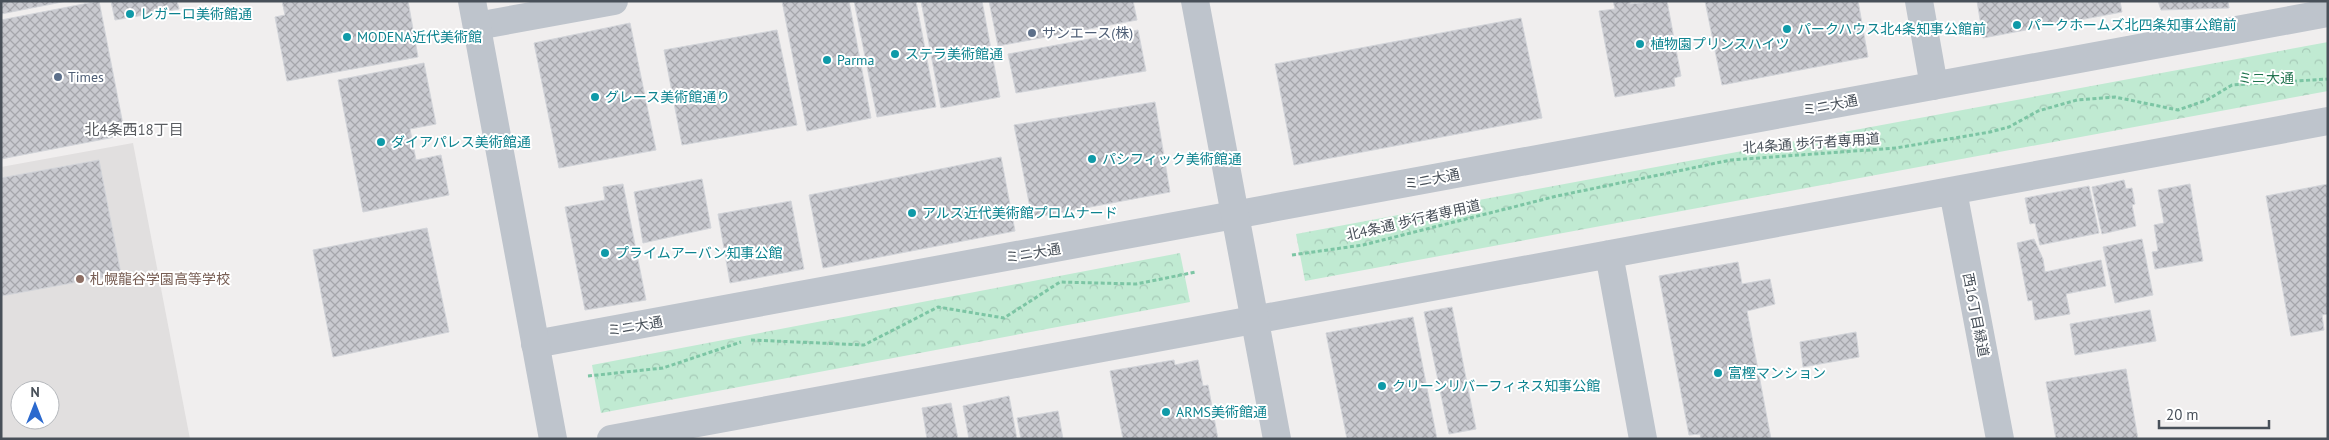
<svg xmlns="http://www.w3.org/2000/svg" width="2329" height="440" font-family="'PT Sans','Noto Sans JP',sans-serif">
<style>
.education{fill:#e1dfdf;fill-rule:evenodd}
.park{fill:url(#park-crowns)}
.building{fill:url(#building-cross-hatch);stroke:#d2d4d9}
.lines{fill:none;stroke-linecap:round;stroke-linejoin:round}
.path{stroke:#7cc5a4;stroke-width:3;stroke-dasharray:4 2.5;stroke-linecap:butt}
.minor{stroke:#bec4cc;stroke-width:28}
.tertiary{stroke:#bec4cc;stroke-width:28}
.culture-dot{fill:#0f9aa8;stroke:#fff;stroke-width:2}
.service-dot{fill:#5c6f8a;stroke:#fff;stroke-width:2}
.education-dot{fill:#8d6e63;stroke:#fff;stroke-width:2}
.labels{text-anchor:middle;stroke-width:4;stroke-linejoin:round;paint-order:stroke}
.culture-label{font-size:14px;fill:#0d838f;stroke:#fff;text-anchor:start}
.service-label{font-size:14px;fill:#4e5e75;stroke:#fff;text-anchor:start}
.park-label{font-size:14px;fill:#20734e;stroke:#fff}
.street-label{font-size:14px;fill:#485059;stroke:#fff}
.education-label{font-size:14px;fill:#785e54;stroke:#fff;text-anchor:start}
.neighbourhood-label{font-size:15px;fill:#5b5e62;stroke:#fff}
</style>
<defs>
<pattern id="park-crowns" width="20" height="18" patternUnits="userSpaceOnUse" patternTransform="scale(1.25)"><rect width="20" height="18" fill="#c0ead2"/><path d="M2 6a3 3 0 1 1 6 0M12 15a3 3 0 1 1 6 0" fill="none" stroke="#a6cab7"/></pattern>
<pattern id="building-cross-hatch" width="8" height="8" patternUnits="userSpaceOnUse" patternTransform="scale(1.25)"><rect width="8" height="8" fill="#c9cad0"/><path d="M0 0l8 8M0 8l8-8" fill="none" stroke="#a5a6ac"/></pattern>
</defs>
<rect width="100%" height="100%" fill="#f0eeee"/>
<path class="education" d="M133,143L190,439H1V167ZM20,390H50V420H20Z"/>
<path class="park" d="M2328,42V91L1305,281L1296,234Z
M1180,253L1190,302L601,413L592,365Z"/>
<path class="building" d="M1,1H67L1,14Z
M99,1L125,135L1,159V20Z
M111,1H177L179,9L115,20Z
M282,1H408L418,57L287,81L275,17L285,15Z
M782,1H849L871,118L807,131Z
M854,1H916L936,107L877,117Z
M921,1H982L1000,97L941,108Z
M989,1H1133L1137,20L998,46Z
M1613,1H1630V4L1667,1L1681,76L1674,78L1675,86L1615,97L1599,11L1615,9Z
M1705,1H1858L1868,57L1722,85Z
M1977,1H2120L2122,12L1983,38Z
M2158,1H2228L2229,8L2161,10Z
M1521,18L1542,118L1294,165L1275,64Z
M630,23L656,150L559,168L534,43Z
M777,30L797,125L682,145L664,50Z
M1138,30L1146,71L1016,93L1008,54Z
M424,63L436,124L410,129L416,160L441,155L449,195L363,212L338,80Z
M1155,102L1170,192L1032,218L1014,125Z
M1001,157L1015,231L823,268L809,195Z
M99,160L121,274L1,296V178Z
M702,179L711,228L643,243L634,192Z
M2124,180L2126,189L2132,188L2135,204L2132,205L2136,226L2102,234L2092,187Z
M623,184L646,300L585,310L565,207L605,200L603,187Z
M2190,184L2203,261L2155,269L2152,252L2158,251L2154,225L2164,223L2158,190Z
M2328,184V314L2322,315L2324,330L2291,336L2266,196Z
M2089,186L2099,233L2040,245L2035,223L2030,224L2025,198Z
M791,201L804,269L730,283L718,214Z
M427,228L449,332L333,357L313,250Z
M2034,239L2043,259L2045,272L2101,260L2106,286L2066,294L2070,314L2035,320L2032,300L2028,301L2017,243Z
M2142,239L2153,295L2115,303L2103,247Z
M1738,262L1742,284L1770,279L1775,304L1747,311L1771,439H1701L1700,434L1689,435L1659,276Z
M1452,307L1476,429L1449,434L1424,312Z
M2150,310L2156,341L2075,355L2070,324Z
M1413,317L1437,439H1347L1326,333Z
M1856,332L1859,357L1803,367L1800,342Z
M1174,360L1175,365L1198,360L1203,386L1208,385L1218,439H1123L1110,371Z
M2126,369L2138,439H2056L2046,382Z
M1009,396L1017,439H969L963,406Z
M951,403L958,439H927L922,408Z
M1058,411L1063,439H1021L1017,418Z"/>
<g class="lines">
<path class="path" d="M1292,255L1363,245L1557,196L1731,160L1896,148L1990,132L2009,127L2038,111L2077,100L2115,97L2178,110L2207,100L2232,85L2328,79
M751,340L864,345L938,307L1004,318L1060,282L1136,284L1196,272
M588,376L663,368L741,342"/>
<path class="minor" d="M1919,1L1934,86
M477,26L614,1
M1953,191L2000,439
M1609,254L1643,439
M535,344L2328,13
M611,439L2328,121"/>
<path class="tertiary" d="M472,1L553,439
M1195,1L1277,439"/>
</g>
<g class="culture-dot">
<circle cx="130" cy="14" r="5"/>
<circle cx="2017" cy="25" r="5"/>
<circle cx="1787" cy="29" r="5"/>
<circle cx="347" cy="37" r="5"/>
<circle cx="1640" cy="44" r="5"/>
<circle cx="895" cy="54" r="5"/>
<circle cx="827" cy="60" r="5"/>
<circle cx="595" cy="97" r="5"/>
<circle cx="381" cy="142" r="5"/>
<circle cx="1092" cy="159" r="5"/>
<circle cx="912" cy="213" r="5"/>
<circle cx="605" cy="253" r="5"/>
<circle cx="1718" cy="373" r="5"/>
<circle cx="1382" cy="386" r="5"/>
<circle cx="1166" cy="412" r="5"/>
</g>
<g class="service-dot">
<circle cx="1032" cy="33" r="5"/>
<circle cx="58" cy="77" r="5"/>
</g>
<circle class="education-dot" cx="80" cy="279" r="5"/>
<g class="labels">
<g class="culture-label">
<text x="140" y="19">レガーロ美術館通</text>
<text x="2027" y="30">パークホームズ北四条知事公館前</text>
<text x="1797" y="34">パークハウス北4条知事公館前</text>
<text x="357" y="42">MODENA近代美術館</text>
<text x="1650" y="49">植物園プリンスハイツ</text>
<text x="905" y="59">ステラ美術館通</text>
<text x="837" y="65">Parma</text>
<text x="605" y="102">グレース美術館通り</text>
<text x="391" y="147">ダイアパレス美術館通</text>
<text x="1102" y="164">パシフィック美術館通</text>
<text x="922" y="218">アルス近代美術館プロムナード</text>
<text x="615" y="258">プライムアーバン知事公館</text>
<text x="1728" y="378">富樫マンション</text>
<text x="1392" y="391">クリーンリバーフィネス知事公館</text>
<text x="1176" y="417">ARMS美術館通</text>
</g>
<g class="service-label">
<text x="1042" y="38">サンエース(株)</text>
<text x="68" y="82">Times</text>
</g>
<g class="park-label">
<text x="2266" y="83">ミニ大通</text>
</g>
<g class="street-label">
<text transform="translate(1830 105) rotate(-11)" y="5">ミニ大通</text>
<text transform="translate(1811 143) rotate(-4)" y="5">北4条通 歩行者専用道</text>
<text transform="translate(1432 179) rotate(-11)" y="5">ミニ大通</text>
<text transform="translate(1413 220) rotate(-13)" y="5">北4条通 歩行者専用道</text>
<text transform="translate(1033 253) rotate(-10)" y="5">ミニ大通</text>
<text transform="translate(1976 315) rotate(79)" y="5">西16丁目緑道</text>
<text transform="translate(635 326) rotate(-10)" y="5">ミニ大通</text>
</g>
<g class="education-label">
<text x="90" y="284">札幌龍谷学園高等学校</text>
</g>
<g class="neighbourhood-label">
<text x="134" y="135">北4条西18丁目</text>
</g>
</g>
<rect width="2329" height="440" fill="none" stroke="#485059" stroke-width="5"/>
<g transform="translate(35 405)"><circle r="24" fill="#ffffff" stroke="#b6b9bd"/>
<path d="M0-4L9 19L0 12L-9 19Z" fill="#2b69ce"/>
<text y="-8" font-size="14" font-weight="bold" text-anchor="middle" fill="#485059">N</text>
</g>
<path d="M2159 420v8h110v-8" fill="none" stroke="#485059" stroke-width="2.5"/>
<text x="2166" y="420" font-size="15" fill="#485059" stroke="#ffffff" stroke-width="4" paint-order="stroke">20 m</text>
</svg>
